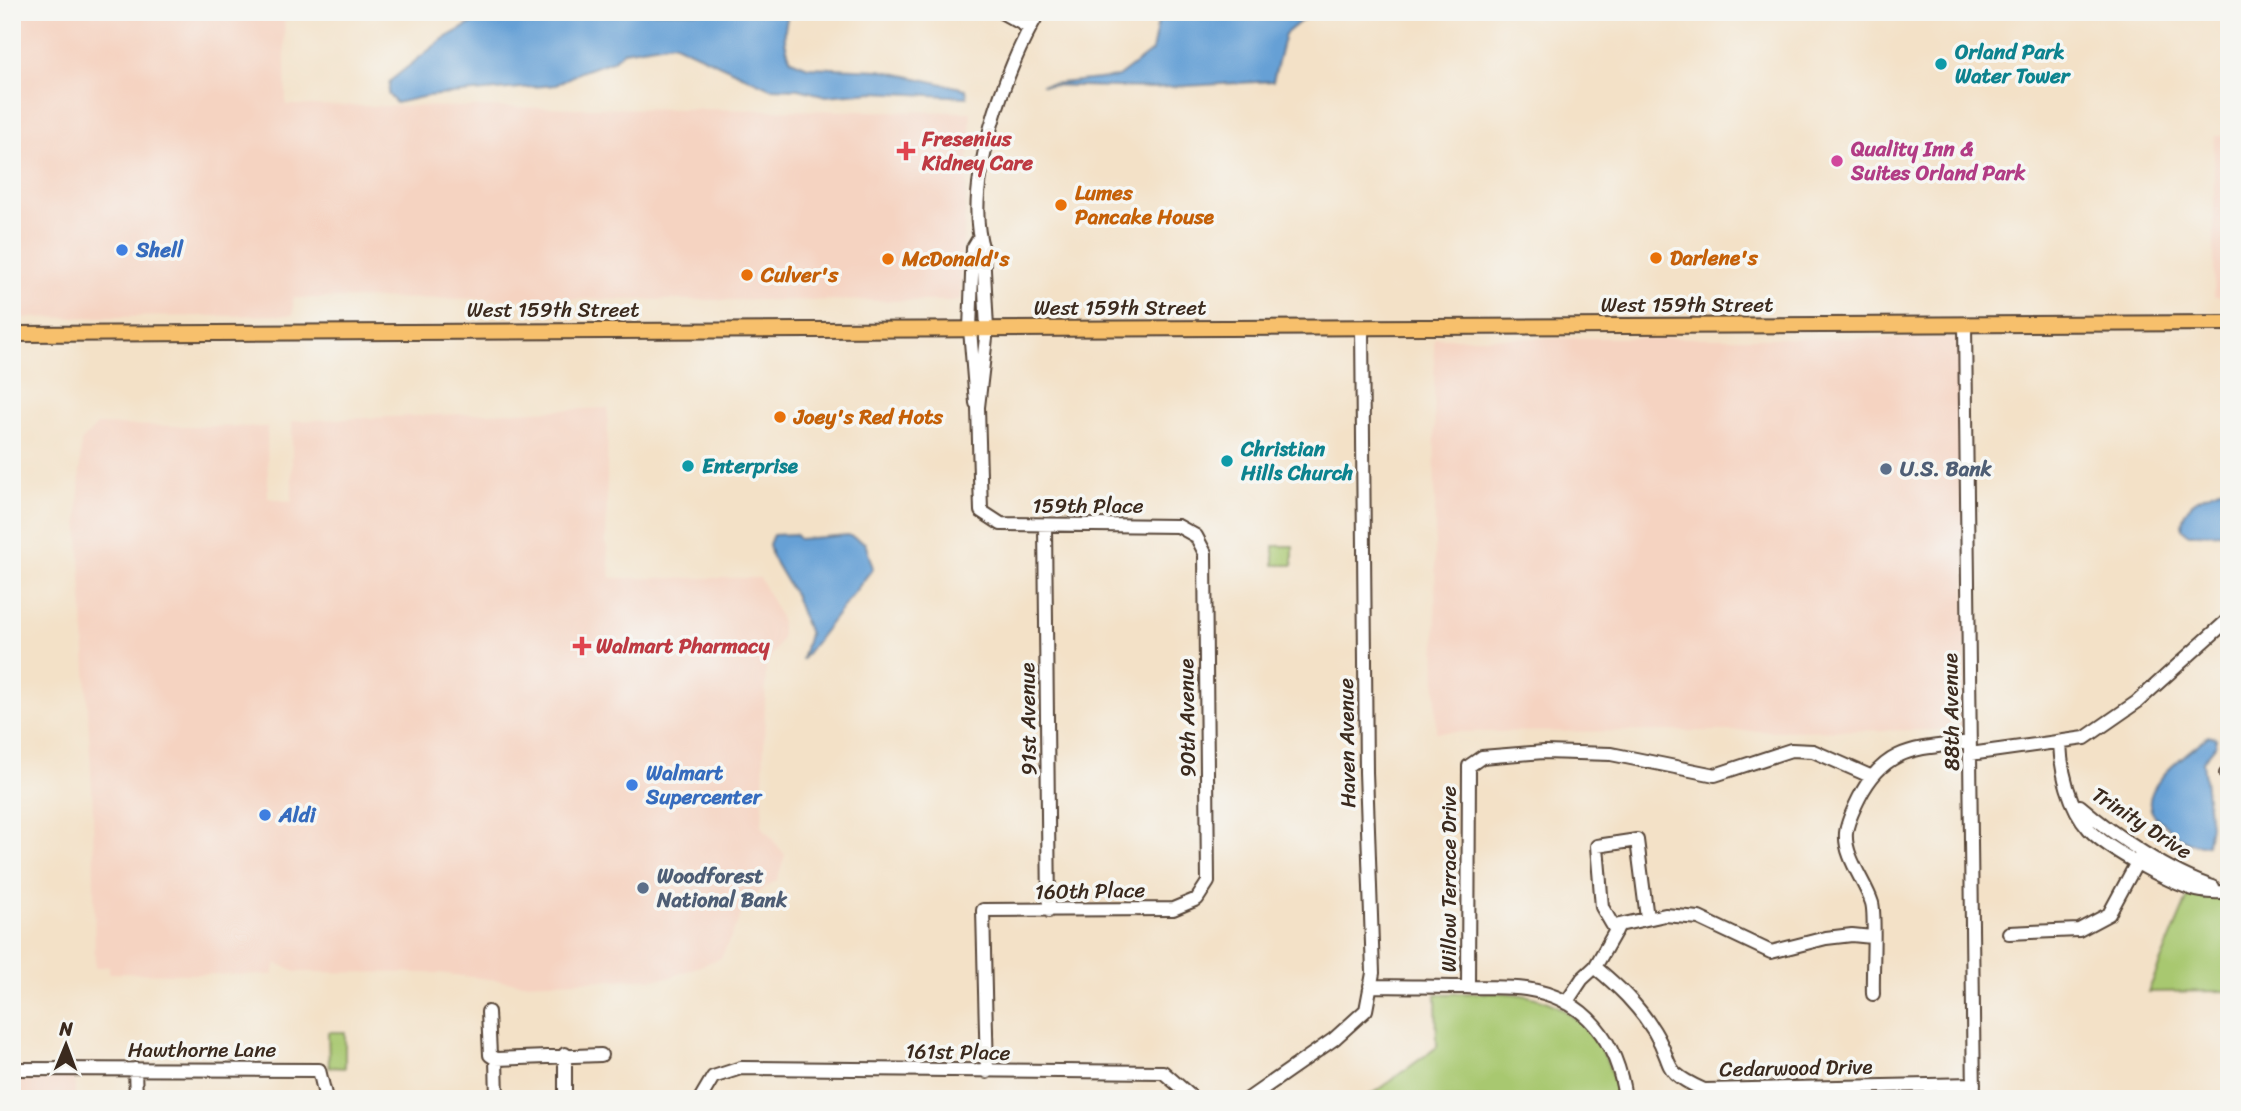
<svg xmlns="http://www.w3.org/2000/svg" width="2241" height="1111" font-family="Sriracha,sans-serif">
<style>
.built{fill:#f5d3c1}
.green{fill:#a8c870;stroke:#727947;stroke-width:2}
.water{fill:#66a0d5;stroke:#50657a;stroke-width:2}
.lines{fill:none;stroke-linecap:round;stroke-linejoin:round}
.minor-casing{stroke:#574537;stroke-width:16}
.major-casing{stroke:#574537;stroke-width:18}
.minor{stroke:#fff;stroke-width:12}
.major{stroke:#f7c06c;stroke-width:14}
.culture-dot{fill:#0f9aa8;stroke:#f6f6f2;stroke-width:2.5}
.health-dot{fill:#e0444e;stroke:#f6f6f2;stroke-width:2.5}
.hotel-dot{fill:#d1479c;stroke:#f6f6f2;stroke-width:2.5}
.food-dot{fill:#e8710a;stroke:#f6f6f2;stroke-width:2.5}
.shop-dot{fill:#3f7fe0;stroke:#f6f6f2;stroke-width:2.5}
.service-dot{fill:#5c6f8a;stroke:#f6f6f2;stroke-width:2.5}
.labels{text-anchor:middle;stroke-width:7;stroke-linejoin:round;paint-order:stroke}
.culture-label{font-size:21px;font-weight:bold;fill:#0d838f;stroke:#f6f6f2;text-anchor:start}
.health-label{font-size:21px;font-weight:bold;fill:#be3a42;stroke:#f6f6f2;text-anchor:start}
.hotel-label{font-size:21px;font-weight:bold;fill:#b23c85;stroke:#f6f6f2;text-anchor:start}
.food-label{font-size:21px;font-weight:bold;fill:#c56008;stroke:#f6f6f2;text-anchor:start}
.shop-label{font-size:21px;font-weight:bold;fill:#366cbe;stroke:#f6f6f2;text-anchor:start}
.street-label{font-size:21px;fill:#3b2a1e;stroke:#f6f6f2}
.service-label{font-size:21px;font-weight:bold;fill:#4e5e75;stroke:#f6f6f2;text-anchor:start}
</style>
<rect width="100%" height="100%" fill="#f6f6f2"/>
<filter id="ink" filterUnits="userSpaceOnUse"><feTurbulence type="fractalNoise" baseFrequency=".0143" numOctaves="2"/><feDisplacementMap in="SourceGraphic" scale="14" xChannelSelector="R" yChannelSelector="G"/><feConvolveMatrix kernelMatrix="1 2 1 2 8 2 1 2 1" color-interpolation-filters="sRGB"/></filter>
<filter id="wash" filterUnits="userSpaceOnUse"><feTurbulence type="fractalNoise" baseFrequency=".00686" numOctaves="4" result="noise"/><feDisplacementMap in="SourceGraphic" scale="28" xChannelSelector="R" yChannelSelector="G"/><feGaussianBlur stdDeviation="1.57" result="paint"/><feColorMatrix in="noise" values="0 0 0 0 0 0 0 0 0 0 0 0 0 0 0 0 0 1.4 0 .05"/><feComposite in="paint" operator="in"/></filter>
<g filter="url(#wash)">
<rect width="100%" height="100%" fill="#f3e1c7"/>
<path class="built" d="M12,12H284L286,105L971,112L960,301L293,298V315L12,318Z
M2214,136H2229V297H2214Z
M1434,338H1963L1967,730L1436,732Z
M608,408L606,542L611,578H760L780,617L782,638L766,666L762,826L785,855L777,880L749,898L721,958L668,978L521,983L439,973L296,972L276,963L273,975L109,973V966L95,968L93,810L78,516L81,442L97,425L267,427L268,498L292,502V421Z
M12,1071L75,1072V1099H12Z"/>
<path class="green" d="M1274,546H1293V565H1274Z
M2190,892L2229,898V991L2148,992Z
M1436,994C1466,994 1499,990 1528,996C1578,1006 1612,1050 1617,1099H1365L1437,1047Z
M328,1032H345V1068L329,1067Z"/>
<path class="water" d="M480,12H789C783,31 783,42 791,60L808,67L880,70L966,89L967,97L873,92L826,96L799,89L770,88L673,43L624,51L612,61L580,72L556,85L427,96L396,103L388,94L390,81L443,39L472,23Z
M1160,12H1312L1285,34L1273,81L1152,88L1041,85L1118,77L1152,51Z
M2229,485V533L2187,534L2182,528C2182,499 2206,496 2229,485Z
M795,534L799,539L848,535L865,543L873,568L802,660L809,634L795,596L772,557L769,544L773,535Z
M2208,736L2216,738V745L2203,761L2210,825L2207,844C2194,848 2182,839 2172,831C2166,825 2156,819 2152,812C2138,786 2191,751 2208,736Z"/>
</g>
<g filter="url(#ink)">
<g class="lines">
<defs>
<path id="minor" d="M1001,12L1030,28
M1965,325L1974,1099
M976,403L970,329L973,248L979,238
M1045,526L1049,911
M2060,743C2061,771 2069,807 2089,829C2106,848 2176,887 2202,891C2210,893 2220,892 2229,892
M1970,754L2085,738L2137,702L2229,619
M2226,774H2229
M2080,806C2115,836 2169,873 2213,887
M1616,931L1602,907L1597,846L1637,840L1647,918
M2009,933L2079,930L2109,914L2141,855
M1595,967C1618,986 1638,1005 1654,1031C1676,1067 1658,1069 1704,1090L1974,1084
M1370,986C1403,986 1435,987 1467,987C1486,988 1507,986 1526,989C1586,998 1618,1042 1625,1099
M1468,987L1469,766L1482,757L1544,752L1611,754L1715,775L1791,750L1813,751L1870,776
M1873,994C1872,975 1876,916 1872,903C1865,881 1844,857 1846,833C1847,822 1854,808 1859,798C1885,746 1917,749 1970,742
M1566,1003L1582,979L1595,967L1619,925L1665,915L1699,918L1771,952L1826,938L1852,935L1872,937
M488,1012L490,1055L496,1059L601,1055
M496,1059L497,1099
M12,1069L319,1070L326,1099
M135,1069L136,1099
M987,1072L983,910L1173,909L1197,899L1208,882L1205,553L1196,536L1178,526L1001,524L981,511L978,407L987,329L983,250C962,187 1006,66 1039,12
M565,1099V1054
M700,1099L713,1077L741,1068L1163,1072L1194,1099
M1248,1099L1334,1039L1366,1010L1373,973L1366,772L1362,327"/>
<path id="major" d="M12,334L2229,323"/>
</defs>
<use href="#minor" class="minor-casing"/>
<use href="#major" class="major-casing"/>
<use href="#minor" class="minor"/>
<use href="#major" class="major"/>
</g>
</g>
<g class="culture-dot">
<circle cx="1941" cy="64" r="7"/>
<circle cx="1227" cy="461" r="7"/>
<circle cx="688" cy="466" r="7"/>
</g>
<g class="health-dot">
<path d="M902.5 140.5h7v7h7v7h-7v7h-7v-7h-7v-7h7z"/>
<path d="M578.5 635.5h7v7h7v7h-7v7h-7v-7h-7v-7h7z"/>
</g>
<circle class="hotel-dot" cx="1837" cy="161" r="7"/>
<g class="food-dot">
<circle cx="1061" cy="205" r="7"/>
<circle cx="1656" cy="258" r="7"/>
<circle cx="888" cy="259" r="7"/>
<circle cx="747" cy="275" r="7"/>
<circle cx="780" cy="417" r="7"/>
</g>
<g class="shop-dot">
<circle cx="122" cy="250" r="7"/>
<circle cx="632" cy="785" r="7"/>
<circle cx="265" cy="815" r="7"/>
</g>
<g class="service-dot">
<circle cx="1886" cy="469" r="7"/>
<circle cx="643" cy="888" r="7"/>
</g>
<g class="labels">
<g class="culture-label">
<text x="1955" y="59">Orland Park<tspan x="1955" dy="24">Water Tower</tspan></text>
<text x="1241" y="456">Christian<tspan x="1241" dy="24">Hills Church</tspan></text>
<text x="702" y="473">Enterprise</text>
</g>
<g class="health-label">
<text x="922" y="146">Fresenius<tspan x="922" dy="24">Kidney Care</tspan></text>
<text x="596" y="653">Walmart Pharmacy</text>
</g>
<g class="hotel-label">
<text x="1851" y="156">Quality Inn &amp;<tspan x="1851" dy="24">Suites Orland Park</tspan></text>
</g>
<g class="food-label">
<text x="1075" y="200">Lumes<tspan x="1075" dy="24">Pancake House</tspan></text>
<text x="1670" y="265">Darlene's</text>
<text x="902" y="266">McDonald's</text>
<text x="761" y="282">Culver's</text>
<text x="794" y="424">Joey's Red Hots</text>
</g>
<g class="shop-label">
<text x="136" y="257">Shell</text>
<text x="646" y="780">Walmart<tspan x="646" dy="24">Supercenter</tspan></text>
<text x="279" y="822">Aldi</text>
</g>
<g class="street-label">
<text x="1687" y="312">West 159th Street</text>
<text x="1120" y="315">West 159th Street</text>
<text x="553" y="317">West 159th Street</text>
<text x="1088" y="513">159th Place</text>
<text transform="translate(1951 712) rotate(-91)" y="7">88th Avenue</text>
<text transform="translate(1187 718) rotate(-91)" y="7">90th Avenue</text>
<text transform="translate(1028 719) rotate(-91)" y="7">91st Avenue</text>
<text transform="translate(1347 743) rotate(-91)" y="7">Haven Avenue</text>
<text transform="translate(2142 823) rotate(33)" y="7">Trinity Drive</text>
<text transform="translate(1449 879) rotate(-90)" y="7">Willow Terrace Drive</text>
<text transform="translate(1090 891) rotate(-1)" y="7">160th Place</text>
<text x="202" y="1057">Hawthorne Lane</text>
<text transform="translate(958 1052) rotate(1)" y="7">161st Place</text>
<text transform="translate(1796 1068) rotate(-1)" y="7">Cedarwood Drive</text>
</g>
<g class="service-label">
<text x="1900" y="476">U.S. Bank</text>
<text x="657" y="883">Woodforest<tspan x="657" dy="24">National Bank</tspan></text>
</g>
</g>
<rect width="2241" height="1111" fill="none" stroke="#f6f6f2" stroke-width="42"/>
<g transform="translate(66 1045) rotate(1)" stroke="#f6f6f2" stroke-width="5" paint-order="stroke">
<path d="M0-5L12 26L0 18L-12 26Z" fill="#3b2a1e"/>
<text y="-10" font-size="19" font-weight="bold" text-anchor="middle" fill="#3b2a1e">N</text>
</g>
</svg>
